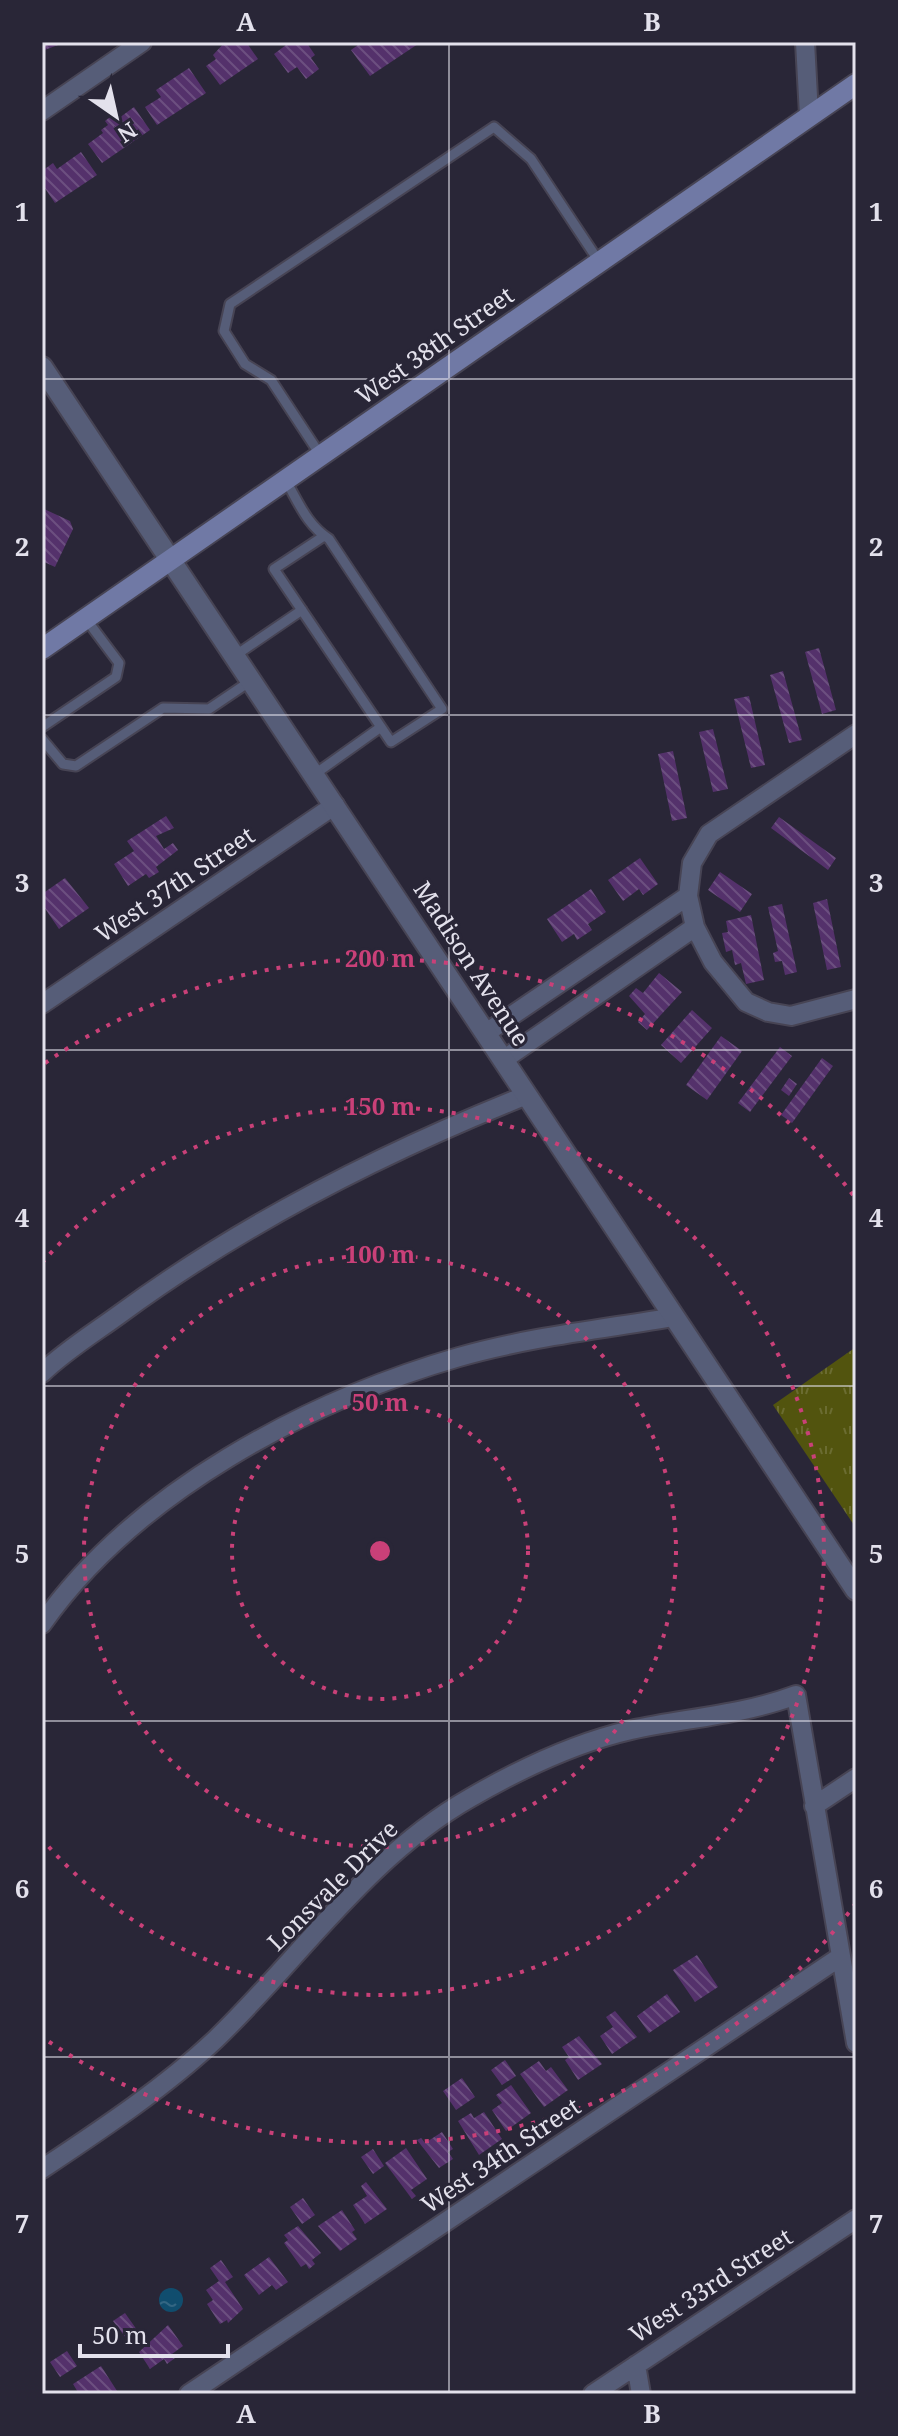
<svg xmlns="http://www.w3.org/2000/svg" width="898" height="2436" font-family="'Noto Serif',serif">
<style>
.grass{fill:url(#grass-tufts)}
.water{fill:url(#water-ripples)}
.building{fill:url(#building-back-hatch)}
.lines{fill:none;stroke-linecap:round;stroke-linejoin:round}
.service-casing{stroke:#474454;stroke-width:13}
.minor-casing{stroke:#474454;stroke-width:22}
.tertiary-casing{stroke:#474454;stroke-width:24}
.secondary-casing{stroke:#474454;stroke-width:24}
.service{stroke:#565d78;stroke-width:9}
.minor{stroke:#565d78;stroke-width:18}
.tertiary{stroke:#565d78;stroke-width:20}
.secondary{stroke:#7079a5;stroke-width:20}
.grid{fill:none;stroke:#e3e1ec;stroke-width:2;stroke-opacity:0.55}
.ring{fill:none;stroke:#c94078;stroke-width:4;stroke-dasharray:4 8}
.labels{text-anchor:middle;stroke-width:6;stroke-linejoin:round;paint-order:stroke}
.street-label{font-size:24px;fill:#e3e1ec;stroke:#292637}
.centre{fill:#c94078;stroke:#292637;stroke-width:4}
.ring-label{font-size:24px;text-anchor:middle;font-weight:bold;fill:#c94078;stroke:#292637;stroke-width:6;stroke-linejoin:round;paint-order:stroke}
.neatline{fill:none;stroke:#e3e1ec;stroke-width:3}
.grid-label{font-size:26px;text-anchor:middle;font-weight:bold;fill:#e3e1ec}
</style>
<defs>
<pattern id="grass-tufts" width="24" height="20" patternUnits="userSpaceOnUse" patternTransform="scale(2)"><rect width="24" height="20" fill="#52540e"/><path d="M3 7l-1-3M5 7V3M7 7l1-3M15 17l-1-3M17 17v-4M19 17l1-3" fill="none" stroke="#6b6c31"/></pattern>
<pattern id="water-ripples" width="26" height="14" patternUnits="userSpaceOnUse" patternTransform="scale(2)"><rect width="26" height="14" fill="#104d6e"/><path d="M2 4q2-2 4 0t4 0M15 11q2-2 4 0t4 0" fill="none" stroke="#336683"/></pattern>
<pattern id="building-back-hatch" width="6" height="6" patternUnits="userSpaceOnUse" patternTransform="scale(2)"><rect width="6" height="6" fill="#54316b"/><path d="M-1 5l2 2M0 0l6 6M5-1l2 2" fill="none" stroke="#6c4f80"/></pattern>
</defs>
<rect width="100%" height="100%" fill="#292637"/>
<path class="grass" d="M856,1347V1528L773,1405Z"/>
<path class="water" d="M159 2300a12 12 0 1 1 24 0a12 12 0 1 1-24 0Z"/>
<path class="building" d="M42,42H66L42,51Z
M225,42H246L258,59L220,85L206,66L216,59L213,55Z
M290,42H306L315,55L311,58L319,69L306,79L297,67L288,73L274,54Z
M362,42H421L370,76L351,50Z
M189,68L206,93L157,125L145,107L161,97L156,90Z
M134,107L150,130L102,163L88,144L103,133L101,130L108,125L105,121L115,113L119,118Z
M81,152L97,175L55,203L42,184V171L53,163L57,169Z
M42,508L70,521L73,529L55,567L42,561Z
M819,648L836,710L822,714L805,652Z
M783,671L802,740L789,743L770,675Z
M749,696L765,765L751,768L734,699Z
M713,729L728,789L713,792L699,732Z
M673,751L687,818L672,821L658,754Z
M166,816L174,828L156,836L164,849L173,843L178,850L156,867L159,872L149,878L146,874L128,886L114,864L134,851L127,841Z
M779,817L836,858L828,870L771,828Z
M640,858L658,884L643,895L639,889L623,901L608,880Z
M720,872L752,894L740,912L708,890Z
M65,878L89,908L59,929L42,904V894Z
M591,889L606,912L588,924L592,930L577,940L574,934L562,942L547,919Z
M827,899L841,967L827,970L813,903Z
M782,904L797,972L785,975L782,961L775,962L773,953L778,951L768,907Z
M751,915L764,980L746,984L741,963L735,965L732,950L726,952L722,933L728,932L726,921Z
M659,973L682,992L647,1030L638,1022L645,1014L629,996L636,988L643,993Z
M692,1010L712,1028L681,1063L661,1045Z
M721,1036L742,1051L707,1100L686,1085Z
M780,1047L792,1056L750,1112L738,1103Z
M822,1058L833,1066L792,1123L781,1115Z
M789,1078L797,1084L789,1096L781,1090Z
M697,1955L718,1987L695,2002L673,1970Z
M667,1994L680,2012L649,2033L637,2016Z
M615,2011L637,2037L612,2054L600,2036L613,2027L606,2017Z
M579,2036L602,2064L578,2080L565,2060L569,2057L562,2047Z
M505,2060L516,2076L502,2085L491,2070Z
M539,2061L546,2071L551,2067L568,2090L544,2107L520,2074Z
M462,2078L475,2097L456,2110L443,2091Z
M511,2085L531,2113L506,2131L492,2110L502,2103L496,2095Z
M484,2112L502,2139L479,2155L458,2121L471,2113L474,2118Z
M442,2132L453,2149L448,2152L453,2159L439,2168L417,2140L421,2138L425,2143Z
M406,2148L427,2179L411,2190L416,2196L412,2199L385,2163Z
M373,2149L384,2166L373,2174L361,2157Z
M366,2182L387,2209L365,2224L353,2205L367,2196L361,2186Z
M303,2198L315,2215L302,2224L290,2207Z
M342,2210L355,2230L352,2232L357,2239L340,2251L318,2226Z
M298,2226L321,2253L312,2260L315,2264L309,2269L306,2264L301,2267L284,2243L288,2240L284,2235Z
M269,2257L288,2282L276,2290L272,2285L259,2295L244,2275Z
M221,2260L233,2277L225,2282L243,2309L228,2323L227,2320L220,2324L207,2304L213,2300L206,2290L219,2281L210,2268Z
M125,2313L137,2330L126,2338L113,2321Z
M168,2325L183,2346L172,2354L175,2358L167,2364L164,2359L150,2369L139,2352Z
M67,2351L77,2366L60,2377L50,2362Z
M101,2366L119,2394H79L73,2384Z"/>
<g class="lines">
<defs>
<path id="service" d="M321,456L271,380L245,364L224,331L230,304L494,127L531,159L600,263
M286,481C299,503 307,525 329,539L442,709L391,742L274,569L324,536
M236,655L302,610
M42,727L116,677L119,663L86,619
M42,739L63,764L76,766L163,708L209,709L252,680
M315,774L381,727"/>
<path id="minor" d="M805,42L809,115
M42,111L142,42
M856,734L709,834L692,863L688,896L695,927L713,962L746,1002L768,1012L791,1016L856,999
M42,1004L335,805
M486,1033L688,896
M503,1060L695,927
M42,1373C66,1350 94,1333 120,1314C244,1223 384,1152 527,1095
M42,1624C135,1492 307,1401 459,1357C529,1337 603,1329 674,1317
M814,1806L856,1778
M42,2169C102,2129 164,2088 216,2039C299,1959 368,1856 470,1798C520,1769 574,1743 631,1730C686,1718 743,1715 796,1695L856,2043
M636,2365L641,2394
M189,2394L840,1957
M593,2394L856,2219"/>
<path id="tertiary" d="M42,367L856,1590"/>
<path id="secondary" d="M42,649L856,84"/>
</defs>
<use href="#service" class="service-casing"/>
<use href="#minor" class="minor-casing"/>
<use href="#tertiary" class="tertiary-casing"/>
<use href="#secondary" class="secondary-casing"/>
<use href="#service" class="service"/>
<use href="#minor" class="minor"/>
<use href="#tertiary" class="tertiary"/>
<use href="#secondary" class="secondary"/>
</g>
<path class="grid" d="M449,42V2394M42,379H856M42,715H856M42,1050H856M42,1386H856M42,1721H856M42,2057H856"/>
<g class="ring">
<circle cx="380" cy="1551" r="148"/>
<circle cx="380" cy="1551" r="296"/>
<path d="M42 1263A444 444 0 1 1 42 1839"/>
<path d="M856 1903A592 592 0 0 1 45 2039M45 1063A592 592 0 0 1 856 1199"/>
</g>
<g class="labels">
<g class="street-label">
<text transform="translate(435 346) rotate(-35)" y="8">West 38th Street</text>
<text transform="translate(175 885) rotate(-34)" y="8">West 37th Street</text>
<text transform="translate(471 964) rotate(57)" y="8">Madison Avenue</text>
<text transform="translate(333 1886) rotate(-45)" y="8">Lonsvale Drive</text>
<text transform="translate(501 2156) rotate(-34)" y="8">West 34th Street</text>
<text transform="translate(711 2286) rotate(-33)" y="8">West 33rd Street</text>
</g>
</g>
<circle cx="380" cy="1551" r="12" class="centre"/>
<g class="ring-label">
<text x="380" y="967">200 m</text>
<text x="380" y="1115">150 m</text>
<text x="380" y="1263">100 m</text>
<text x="380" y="1411">50 m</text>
</g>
<rect width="898" height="2436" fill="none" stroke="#292637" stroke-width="88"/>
<g transform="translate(116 116) rotate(146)" stroke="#292637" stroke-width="6" paint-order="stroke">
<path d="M0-6L14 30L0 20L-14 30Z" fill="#e3e1ec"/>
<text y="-12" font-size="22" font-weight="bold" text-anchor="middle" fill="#e3e1ec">N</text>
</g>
<path d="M80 2344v12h148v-12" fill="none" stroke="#e3e1ec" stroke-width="4"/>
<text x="92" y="2344" font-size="24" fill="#e3e1ec" stroke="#292637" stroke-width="6" paint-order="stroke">50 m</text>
<rect x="44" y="44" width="810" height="2348" class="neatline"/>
<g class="grid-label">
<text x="246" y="31">A</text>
<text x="652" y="31">B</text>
<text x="22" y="221">1</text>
<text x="876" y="221">1</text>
<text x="22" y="556">2</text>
<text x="876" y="556">2</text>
<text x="22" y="892">3</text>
<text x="876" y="892">3</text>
<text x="22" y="1227">4</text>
<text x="876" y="1227">4</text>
<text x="22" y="1563">5</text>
<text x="876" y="1563">5</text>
<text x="22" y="1898">6</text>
<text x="876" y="1898">6</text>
<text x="22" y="2233">7</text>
<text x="876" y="2233">7</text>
<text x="246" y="2423">A</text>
<text x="652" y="2423">B</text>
</g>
</svg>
